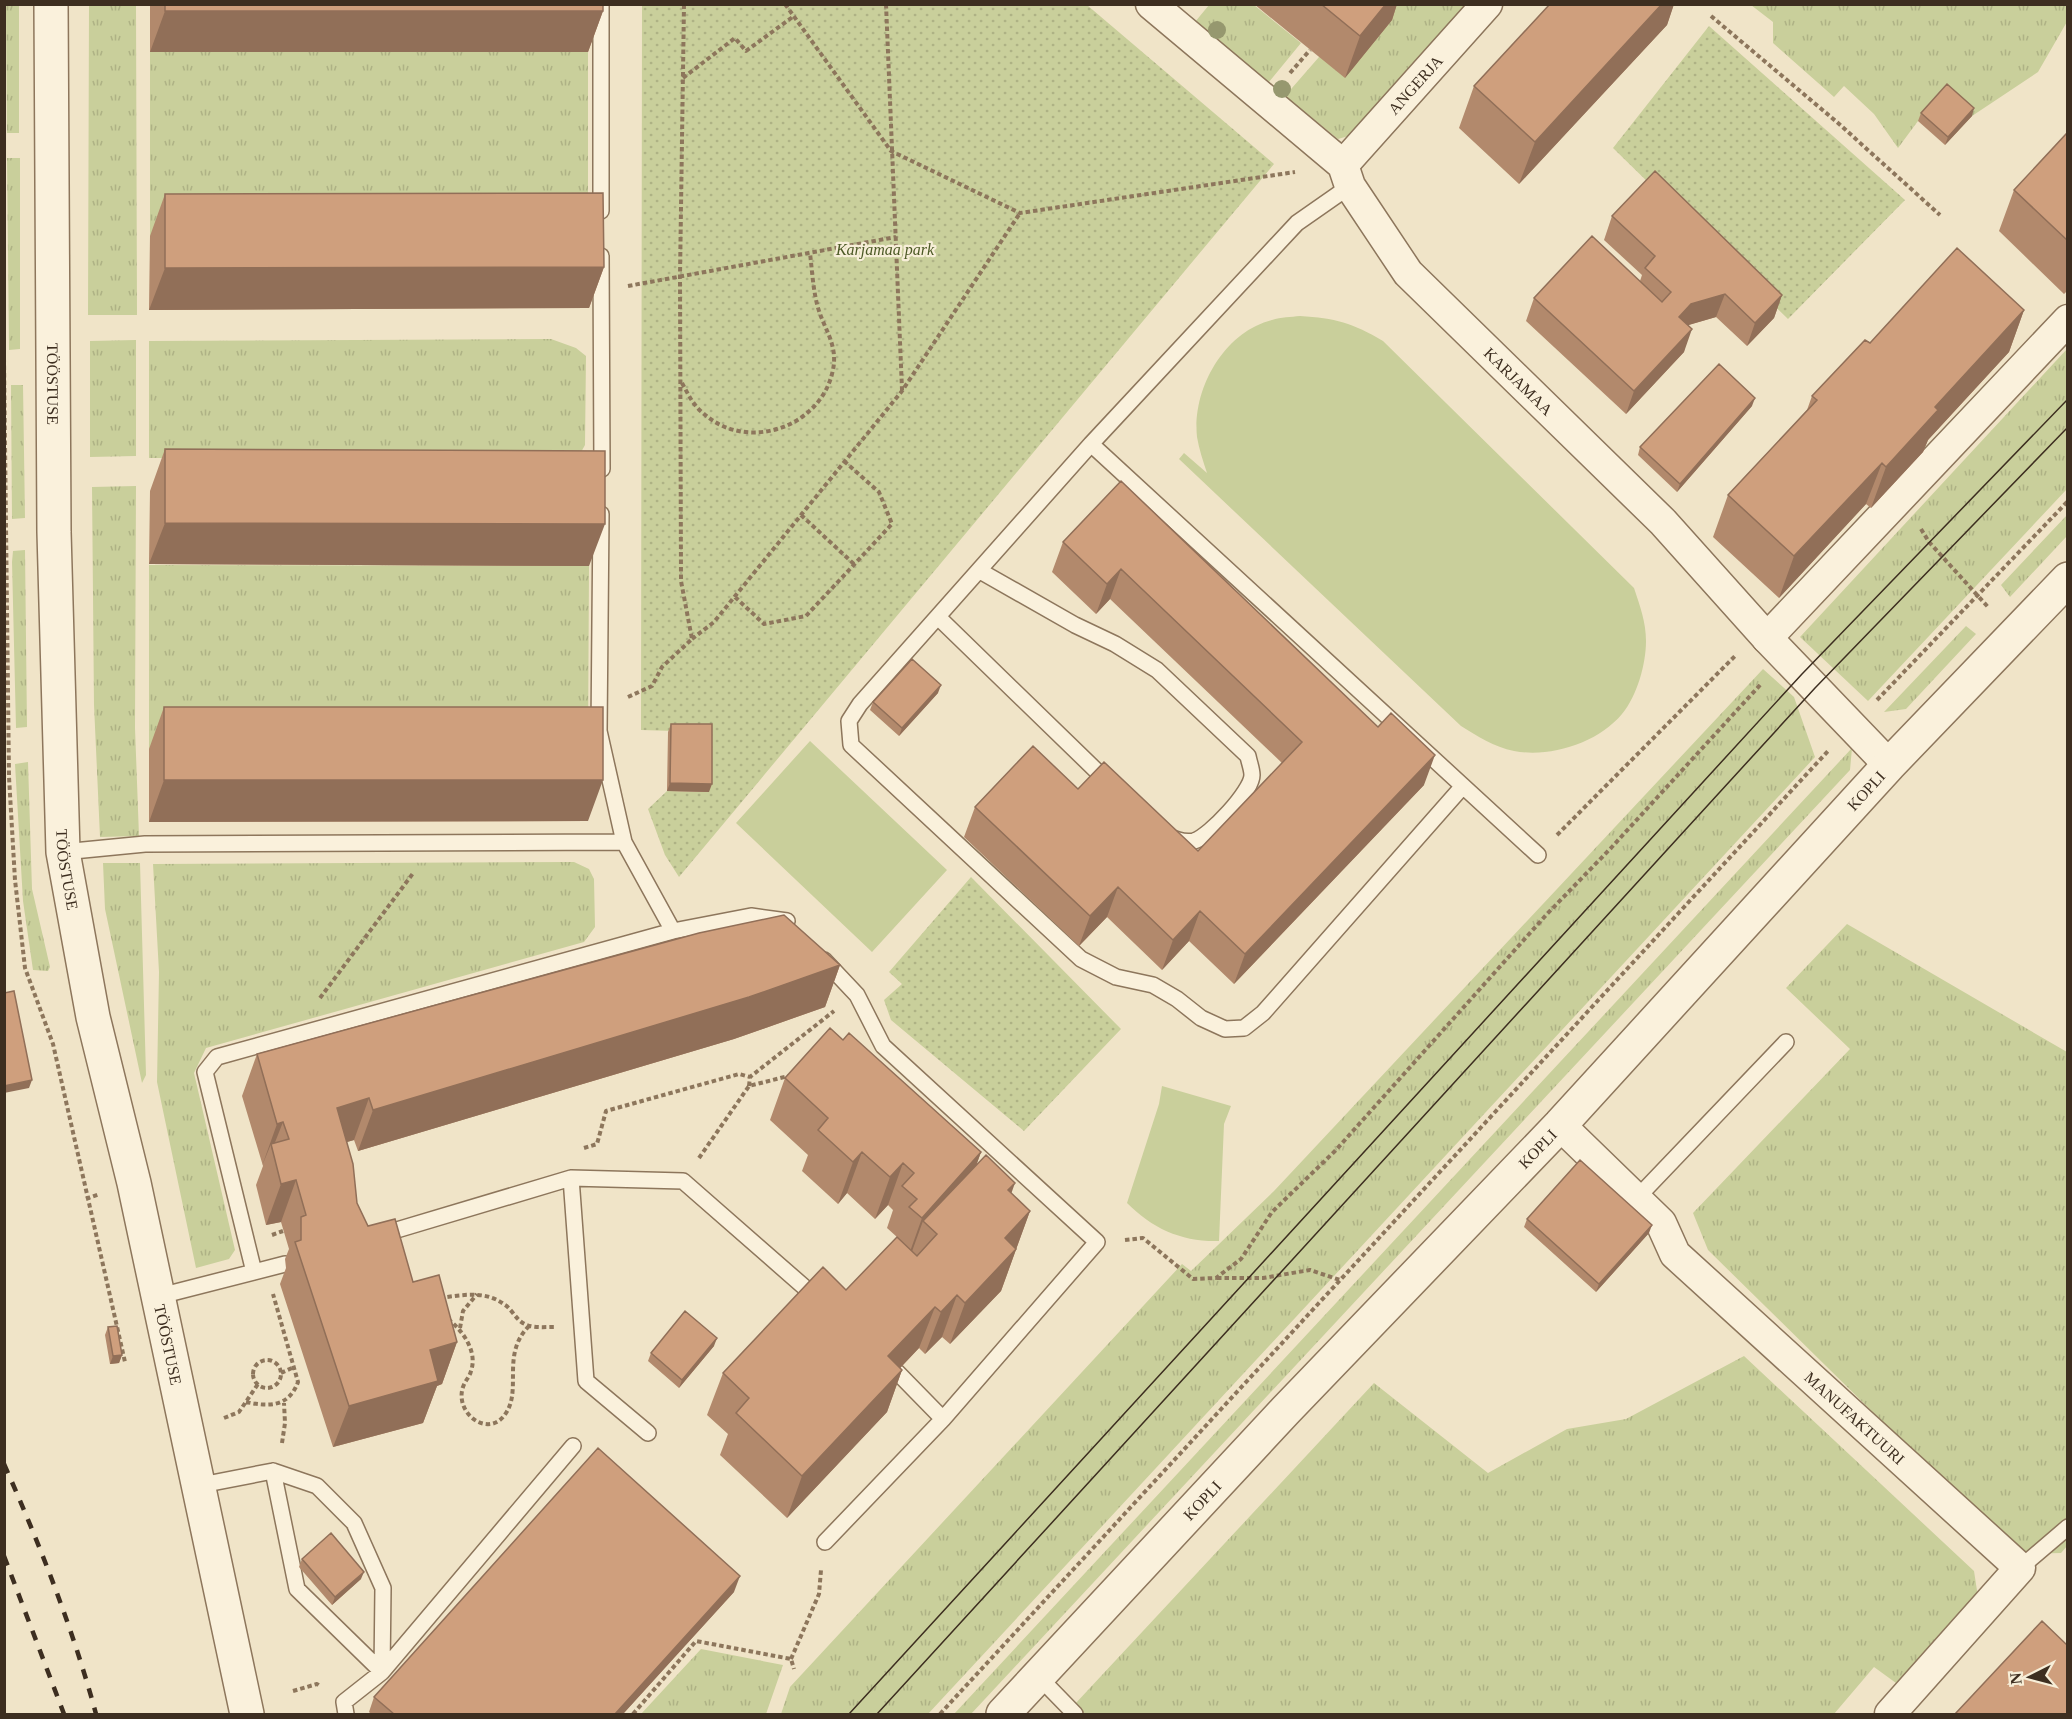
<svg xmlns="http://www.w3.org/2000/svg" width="2072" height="1719" font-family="Georgia,serif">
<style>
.grass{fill:url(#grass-tufts)}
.park{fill:url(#park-dots)}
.garden{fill:#c9cf9b}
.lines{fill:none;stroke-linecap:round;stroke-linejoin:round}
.service-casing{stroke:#8d765c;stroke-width:18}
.minor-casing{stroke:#8d765c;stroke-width:33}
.tertiary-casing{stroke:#8d765c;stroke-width:36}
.path{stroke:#8d765c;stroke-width:4;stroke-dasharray:4.5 3;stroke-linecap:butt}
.service{stroke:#faf1dc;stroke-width:15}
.minor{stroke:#faf1dc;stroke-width:30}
.tertiary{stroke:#faf1dc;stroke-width:33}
.tram{stroke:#3d2e20;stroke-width:1.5}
.rail{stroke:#3d2e20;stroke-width:4.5;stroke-dasharray:10 10;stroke-linecap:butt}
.tree{fill:#96986f}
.wall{fill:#b2896c}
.shaded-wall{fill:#916f58}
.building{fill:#cf9f7d;stroke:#916f58;stroke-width:1.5}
.labels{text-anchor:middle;stroke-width:4.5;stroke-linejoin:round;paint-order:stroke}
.street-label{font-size:16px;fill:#3d2e20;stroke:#f7eed8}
.park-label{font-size:16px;font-style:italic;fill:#4d5a26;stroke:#f7eed8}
</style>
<defs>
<pattern id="grass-tufts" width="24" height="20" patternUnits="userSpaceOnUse" patternTransform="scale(1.5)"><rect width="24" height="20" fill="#c9cf9b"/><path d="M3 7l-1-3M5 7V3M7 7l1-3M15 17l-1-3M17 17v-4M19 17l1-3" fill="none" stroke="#aeb285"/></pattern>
<pattern id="park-dots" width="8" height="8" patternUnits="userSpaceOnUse" patternTransform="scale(1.5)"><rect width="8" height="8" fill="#c9cf9b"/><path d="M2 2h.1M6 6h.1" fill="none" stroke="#aeb285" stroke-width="1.8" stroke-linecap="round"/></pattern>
</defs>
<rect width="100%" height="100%" fill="#f0e4c8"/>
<path class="grass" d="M2067,4L2068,20L2038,72L1972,116L1918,121L1898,148L1874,114L1844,86L1834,97L1773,43V22L1751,5Z
M6,5H19V133H7Z
M89,5H136L137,315H88Z
M1209,5H1254L1301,43L1269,82L1195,22Z
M1373,5H1471L1352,135L1338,139L1285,96L1319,57L1391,20Z
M150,52H588V234L150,236Z
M7,158H20V349L9,350Z
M551,339L576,348L586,356L585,445L580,454L567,458H149V341Z
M136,340V456L90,457V341Z
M2067,349V489L1868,701L1800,637Z
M11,385H23L25,518L12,519Z
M136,486L135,728L139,836L100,837L94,705L92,487Z
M2067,515V536L2010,597L2001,585Z
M25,550L27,727L16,728L12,562L13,551Z
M149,565L589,566L588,749H149Z
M1966,626L1976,634L1906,709L1884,712Z
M1763,669L1794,697L1815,757L928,1714H781L790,1687L1182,1264L1191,1271L1274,1191Z
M1852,748L1850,770L971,1714H954Z
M28,762L32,889L50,967L48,971L33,970L23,901L15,764Z
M574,862L589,869L594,879L595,927L584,942L206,1048L194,1073L235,1250L229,1259L196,1268L157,1082L159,972L153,864Z
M103,863H140L146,1075L142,1083L105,909Z
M1847,924L2067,1052L2068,1545L2061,1553L2017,1554L1708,1250L1693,1213L1850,1049L1786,988Z
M1744,1356L1974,1571L1978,1597L1896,1683L1874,1667L1834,1714H1085L1075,1704L1374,1383L1488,1473L1567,1429L1626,1419Z
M701,1649L783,1665L766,1714H641Z"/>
<path class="park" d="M642,5H1087L1274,164L679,877L665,855L648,809L667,791L709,792V732L641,730Z
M1709,26L1905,200L1788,319L1613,148Z
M971,877L1121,1029L1024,1131L891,1020L884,1000L902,984L889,972Z"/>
<path class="garden" d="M1300,316C1335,318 1353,323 1383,341L1634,588C1640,606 1646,622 1646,641C1646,664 1637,696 1622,714C1598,743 1550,758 1514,751C1494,747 1477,736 1461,726L1179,459L1184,453L1207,473C1203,461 1199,449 1197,437C1192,389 1224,332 1272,320C1281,317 1291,317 1300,316Z
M810,741L947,870L872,952L736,823Z
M1162,1086L1231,1106L1224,1124L1219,1241C1182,1242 1153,1229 1127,1203L1159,1104Z"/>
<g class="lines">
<defs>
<path id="service" d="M1350,186L1297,223L1091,444L860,704L849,721L851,745L1081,959L1116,977L1153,985L1177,999L1201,1018L1225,1029L1244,1028L1263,1013L1463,786
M601,211V4
M601,256L602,469
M1091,444L1538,855
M601,514L599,731L624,842L673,931
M980,571L1075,625L1115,644L1157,670L1248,756C1249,762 1252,769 1252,775C1252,791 1210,836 1194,841C1185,843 1174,839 1167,835
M939,618L1109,783
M63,852L145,844L624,842
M824,960L857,995L883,1046L1097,1242L943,1419
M571,1178L586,1381L648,1433
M1636,1199L1786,1042
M380,1235L571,1178L683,1181L819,1300
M254,1272L205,1072L217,1057L673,931L751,916L787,921
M156,1297L285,1264
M273,1471L297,1589L382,1672L573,1446
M196,1486L273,1471L317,1486L354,1523L383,1588L382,1672L344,1702L346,1714
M825,1542L943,1419L897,1372
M2020,1568L2068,1527
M1038,1676L1075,1714"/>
<g id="minor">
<path id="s1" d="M1151,4L1343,165L1350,186L1408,273L1663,522L1767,638L1889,765"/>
<path id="s2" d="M1343,165L1487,4"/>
<path d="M1767,638L2068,320"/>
<path id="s3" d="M1560,1125L1661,1223L1675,1254L2020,1568L1890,1714"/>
</g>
<g id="tertiary">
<path id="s4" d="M51,4L54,532L63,852L93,1017L134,1183L247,1714"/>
<path id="s5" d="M1003,1714L1285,1411L1560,1125L1889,765L2068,579"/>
</g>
</defs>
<use href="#service" class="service-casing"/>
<use href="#minor" class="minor-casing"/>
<use href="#tertiary" class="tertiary-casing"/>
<path class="path" d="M785,4L891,151L1020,213L1295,172
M886,4L902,390
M1711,16L1838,123L1940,215
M1290,73L1310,50
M683,78L735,38L746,51L794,16
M628,286L896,237
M4,358L9,777L15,880L25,968L53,1044L125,1362
M682,383C688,394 693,405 703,413C745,452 818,429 832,374C840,345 823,329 817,304C813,288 812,270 810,253
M801,515L855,565
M1921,529L1929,542L1988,607
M735,597L764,624L806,616L892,524L879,492L845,462
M692,639L714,622L902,391L1020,213
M628,697L652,686L662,667L692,639L681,581L680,276L684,4
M1877,700L2068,501
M1557,835L1736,655
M320,998L414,872
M749,1086L750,1077L834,1011
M584,1148L597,1144L606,1111L739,1074L750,1077
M699,1158L749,1086L788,1076
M86,1199L100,1194
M272,1235L283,1231
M1125,1240L1143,1238L1193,1279L1216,1278L1241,1259L1272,1212L1335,1151L1547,914L1611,848L1761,684
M1217,1278H1263L1310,1270L1340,1280
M440,1298C462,1295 486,1290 505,1305C510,1308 514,1315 518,1319C527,1329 541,1327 554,1327
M448,1319C462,1330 478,1351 471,1371C470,1376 465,1381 463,1387C454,1413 489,1440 506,1413C522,1389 501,1354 529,1326
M460,1328L463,1311L477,1294
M253 1374a14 14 0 1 1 28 0a14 14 0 1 1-28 0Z
M281,1373L294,1367
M246,1402C269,1407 289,1407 298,1382L273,1294
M224,1418L239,1412L258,1384
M282,1443L285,1423L284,1403
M791,1659L819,1594L821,1570
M293,1691L317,1684L321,1687
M633,1714L696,1641L791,1659L794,1669
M940,1714L1828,751"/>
<use href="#service" class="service"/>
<use href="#minor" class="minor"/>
<use href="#tertiary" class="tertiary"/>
<path class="tram" d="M849,1714L1802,674L2068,399
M877,1714L1815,688L2068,427"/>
<path class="rail" d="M4,1464C40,1545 73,1629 96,1714
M4,1556L64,1714"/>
</g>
<g class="tree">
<circle cx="1217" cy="30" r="9"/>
<circle cx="1282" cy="89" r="9"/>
</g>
<path class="wall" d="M150,4H603V11L588,52H150Z
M1254,4H1397L1392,20L1345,78Z
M1550,4H1674L1667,25L1519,184L1459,128L1474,86Z
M1921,113L1972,116L1945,145L1918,121Z
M2067,133V291L2064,294L1999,231L2014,190Z
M165,194L604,267L589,308L149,310L150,236Z
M1612,216L1782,295L1774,318L1747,346L1716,317L1688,325L1684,352L1626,414L1526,321L1534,298L1640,281L1642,275L1604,240Z
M2024,310L2009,352L1928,440L1923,452L1871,508L1866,504L1779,598L1713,537L1728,495L1807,410L1812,396L1870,343Z
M1752,406L1677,492L1638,455L1640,447Z
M165,449L589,566L149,564L150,491Z
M1121,481L1424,785L1234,984L1189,941L1162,970L1107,917L1079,946L964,837L975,807L1078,789L1198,851L1282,763L1110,599L1096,614L1052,572L1063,542Z
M938,693L899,736L870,710L873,702Z
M164,707L588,821L149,822V749Z
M671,724L709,792L667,791L668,732Z
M840,965L825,1007L734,1039L358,1151L354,1140L347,1142L357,1203L368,1226L413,1282L457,1342L442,1384L437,1386L423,1423L333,1447L280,1284L286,1268L285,1259L289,1249L281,1222L266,1225L256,1185L263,1166L242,1096L257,1054Z
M843,1040L981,1152L977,1163L1030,1211L1001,1291L950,1344L942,1337L925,1354L919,1348L900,1368L902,1370L887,1412L787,1518L720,1455L728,1434L707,1415L723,1373L846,1290L897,1237L887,1228L893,1210L888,1205L875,1219L847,1193L838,1204L802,1171L808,1155L770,1120L785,1078Z
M1527,1219L1649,1233L1596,1292L1524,1227Z
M108,1327L122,1355L119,1363L110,1364L105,1335Z
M714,1346L679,1388L648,1361L651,1353Z
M302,1559L361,1579L332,1605L299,1567Z
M734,1592L623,1714H371L369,1712L374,1697Z"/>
<path class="shaded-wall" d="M1386,4H1397L1392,20L1345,78L1360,36Z
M1662,4H1674L1667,25L1519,184L1535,142Z
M165,11H603L588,52H150Z
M1974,108L1972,116L1945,145L1948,137Z
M604,267L589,308L149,310L165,268Z
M1725,294L1716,317L1682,327L1679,317L1691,304Z
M1782,295L1774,318L1747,346L1755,323Z
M2024,310L2009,352L1928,440L1923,452L1871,508L1886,467L1935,407Z
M1692,329L1684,352L1626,414L1634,391Z
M1755,398L1752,406L1677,492L1680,484Z
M1882,463L1866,504L1779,598L1794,556Z
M165,523L605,524L589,566L149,564Z
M1121,569L1110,599L1096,614L1107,584Z
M941,685L938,693L899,736L902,728Z
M1435,755L1424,785L1234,984L1245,954Z
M164,780H603L588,821L149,822Z
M670,783L712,784L709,792L667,791Z
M1118,887L1107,917L1079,946L1090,916Z
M1200,911L1189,941L1162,970L1173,940Z
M840,965L825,1007L734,1039L358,1151L373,1110Z
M32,1080L29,1088L4,1093V1086Z
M369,1098L354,1140L322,1149L337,1108Z
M283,1122L272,1150L271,1144L262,1166L277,1124Z
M862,1152L847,1193L838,1204L853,1162Z
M981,1152L966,1194L923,1221L910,1257L907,1260L922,1218Z
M903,1163L888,1205L875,1219L890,1177Z
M296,1180L281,1222L266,1225L281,1184Z
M1015,1183L1000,1225L1008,1190Z
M1030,1211L1001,1291L950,1344L965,1303L1005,1238Z
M1652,1225L1649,1233L1596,1292L1599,1284Z
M957,1295L942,1337L925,1354L941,1312Z
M935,1307L919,1348L872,1398L888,1356Z
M717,1338L714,1346L679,1388L682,1380Z
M457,1342L442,1384L437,1386L423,1423L333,1447L349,1406L430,1350Z
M122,1355L119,1363L110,1364L113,1356Z
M902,1370L887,1412L787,1518L802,1476Z
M364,1572L361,1579L332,1605L335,1597Z
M740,1576L734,1592L623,1714H615Z"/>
<path class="building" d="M165,4H603V11H165Z
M1321,4H1386L1360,36Z
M1550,4H1662L1535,142L1474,86Z
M1947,84L1974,108L1948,137L1921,113Z
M2067,133V240L2014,190Z
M1655,171L1782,295L1755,323L1725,294L1691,304L1679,317L1692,329L1634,391L1534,298L1592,236L1662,302L1671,292L1645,268L1655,256L1612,216Z
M603,193L604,267L165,268V194Z
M1957,248L2024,310L1935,407L1938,410L1886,467L1882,463L1794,556L1728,495L1817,400L1812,396L1865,340L1870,343Z
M1719,364L1755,398L1680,484L1640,447Z
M165,449L605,451V524L165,523Z
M1121,481L1378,727L1391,713L1435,755L1245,954L1200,911L1173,940L1118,887L1090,916L975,807L1033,746L1078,789L1104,762L1198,851L1302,742L1121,569L1107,584L1063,542Z
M912,659L941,685L902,728L873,702Z
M164,707H603V780H164Z
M671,724H712V784L670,783Z
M784,915L840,965L749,997L373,1110L369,1098L337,1108L353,1164L357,1203L368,1226L395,1219L413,1282L439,1275L457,1342L430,1350L438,1381L349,1406L295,1242L301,1240V1217L306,1215L296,1180L281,1184L271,1144L289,1139L283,1122L277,1124L257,1054L699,933Z
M14,991L32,1080L4,1086V993Z
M830,1028L843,1040L849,1033L981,1152L922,1218L909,1207L917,1199L902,1186L914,1173L903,1163L890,1177L862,1152L853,1162L818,1130L828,1118L785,1078Z
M986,1155L1015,1183L1008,1190L1030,1211L1005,1238L1016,1249L965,1303L957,1295L941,1312L935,1307L888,1356L902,1370L802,1476L736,1413L749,1398L723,1373L823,1267L846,1290L897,1237L917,1256L937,1234L923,1221Z
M1580,1160L1652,1225L1599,1284L1527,1219Z
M685,1311L717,1338L682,1380L651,1353Z
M117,1326L122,1355L113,1356L108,1327Z
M598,1448L740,1576L615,1714H394L374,1697Z
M331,1533L364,1572L335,1597L302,1559Z
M2042,1621L2067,1645V1714H1955Z"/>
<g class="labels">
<g class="street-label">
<text dy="6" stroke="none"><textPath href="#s2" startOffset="108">ANGERJA</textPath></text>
<text dy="6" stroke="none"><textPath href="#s1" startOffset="532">KARJAMAA</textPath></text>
<text dy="6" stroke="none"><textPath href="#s4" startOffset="380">TÖÖSTUSE</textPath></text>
<text dy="6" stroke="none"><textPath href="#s5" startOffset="1264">KOPLI</textPath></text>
<text dy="6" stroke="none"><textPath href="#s4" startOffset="866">TÖÖSTUSE</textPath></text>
<text dy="6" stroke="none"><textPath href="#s5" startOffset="778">KOPLI</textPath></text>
<text dy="6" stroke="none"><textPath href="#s4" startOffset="1352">TÖÖSTUSE</textPath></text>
<text dy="6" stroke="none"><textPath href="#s3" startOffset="418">MANUFAKTUURI</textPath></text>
<text dy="6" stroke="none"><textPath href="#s5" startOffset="292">KOPLI</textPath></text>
</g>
<g class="park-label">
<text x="885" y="255">Karjamaa park</text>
</g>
</g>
<rect width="2072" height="1719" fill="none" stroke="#3d2e20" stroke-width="12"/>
<g transform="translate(2030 1677) rotate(264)" stroke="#f7eed8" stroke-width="4.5" paint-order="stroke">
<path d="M0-4.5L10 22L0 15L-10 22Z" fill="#3d2e20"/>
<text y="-9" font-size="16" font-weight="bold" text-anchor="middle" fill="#3d2e20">N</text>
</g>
</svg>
